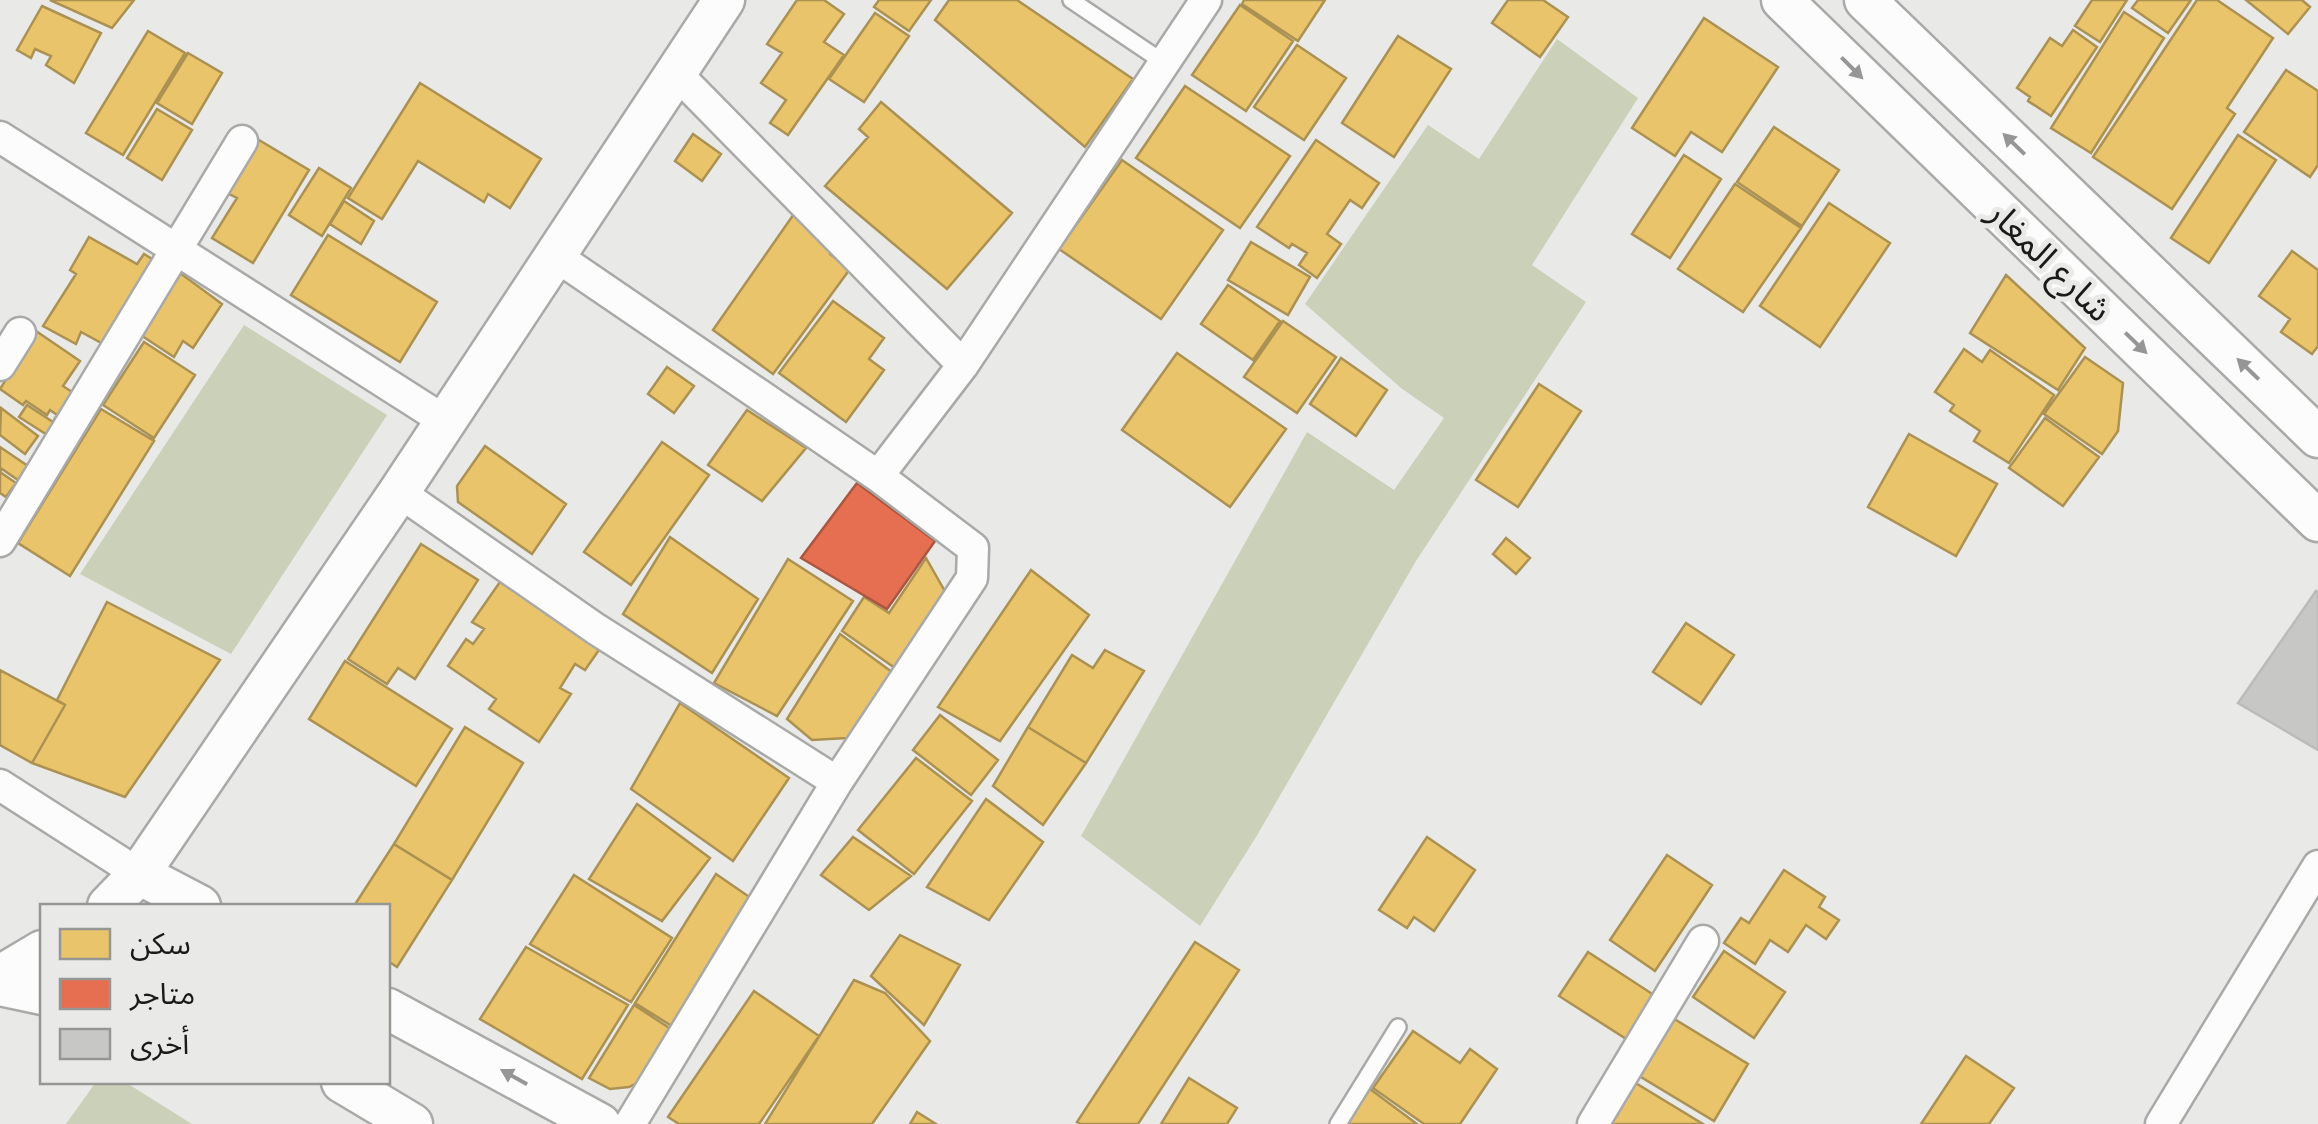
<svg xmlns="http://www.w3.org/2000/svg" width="2318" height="1124" font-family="'Times New Roman','Noto Sans Arabic',serif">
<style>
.green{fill:#cbd0b9}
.homes{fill:#e9c46a;stroke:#ab9152;stroke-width:2.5}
.shops{fill:#e76f51;stroke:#aa5640;stroke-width:2.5}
.building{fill:#c7c7c6;stroke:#bbbbba;stroke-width:2.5}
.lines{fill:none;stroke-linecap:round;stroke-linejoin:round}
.lane-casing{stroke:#a9a9a8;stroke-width:20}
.street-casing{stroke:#a9a9a8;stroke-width:35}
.secondary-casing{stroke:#a9a9a8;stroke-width:45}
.lane{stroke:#fcfcfc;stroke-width:15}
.street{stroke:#fcfcfc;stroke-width:30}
.secondary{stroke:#fcfcfc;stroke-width:40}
.oneway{fill:#969696}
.labels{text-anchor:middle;stroke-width:10;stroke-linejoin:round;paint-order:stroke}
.street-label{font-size:35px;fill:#1a1a19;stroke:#e9eae7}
</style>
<rect width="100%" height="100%" fill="#e9e9e8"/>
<path class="green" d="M1557,39L1638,98L1532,265L1586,302L1416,561L1256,837L1200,926L1081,836L1307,432L1394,490L1444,418L1401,388L1305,304L1428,125L1479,159Z
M244,325L387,415L231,654L80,574Z
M96,1082H125L192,1124H66Z"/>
<path class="homes" d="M50,0H134L112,28Z
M797,0H824L844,14L824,42L844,55L788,135L770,123L786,100L761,83L782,53L767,44Z
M879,0H931L909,31L874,7Z
M949,0H1017L1133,79L1085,147L935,20Z
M1244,0H1325L1298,41L1242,4Z
M1508,0H1543L1568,17L1540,57L1492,23Z
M2092,0H2127L2100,42L2075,26Z
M2138,0H2191L2168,33L2132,8Z
M2197,0H2217L2273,38L2227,108L2235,114L2172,209L2093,157Z
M2246,0H2302L2310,7L2288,34Z
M1240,5L1293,41L1246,111L1192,75Z
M42,6L101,33L74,83L46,65L51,56L35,49L31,58L17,50Z
M2124,12L2164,38L2091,153L2051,128Z
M875,13L909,36L864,102L829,79Z
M1704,18L1778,67L1722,152L1691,132L1675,156L1632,128Z
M2073,30L2097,47L2051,116L2028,101L2030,97L2017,88L2050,38L2062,46Z
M148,31L185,53L123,155L86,133Z
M1398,36L1451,69L1394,157L1342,123Z
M1297,45L1346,78L1304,140L1254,107Z
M188,53L222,73L192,124L157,103Z
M2286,70L2318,91V165L2310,177L2244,132Z
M420,83L541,159L510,208L488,194L484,202L418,161L382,219L348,198Z
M1185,86L1290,156L1240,228L1136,158Z
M881,102L1012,213L947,289L825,186L868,137L859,129Z
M157,109L192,130L162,180L127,158Z
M1774,127L1839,170L1802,226L1737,182Z
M693,134L721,154L702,181L675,161Z
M2238,135L2276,160L2209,263L2171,238Z
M259,140L309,170L253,263L212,238L237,198L227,193Z
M1316,140L1379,183L1362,208L1350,200L1327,234L1341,244L1317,278L1299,265L1307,253L1292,244L1289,248L1257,227Z
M1684,155L1721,179L1670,258L1632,234Z
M1122,160L1223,230L1161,319L1059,249Z
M319,168L351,188L322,236L289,215Z
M1735,184L1801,228L1743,312L1678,269Z
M344,201L374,221L361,244L330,224Z
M1829,203L1890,243L1820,347L1760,306Z
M796,211L839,242L830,254L850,269L773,374L713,330Z
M328,235L437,302L400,362L291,295Z
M89,237L137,264L144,254L160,264L107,346L81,332L76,344L43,326L76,274L70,270Z
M1251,242L1310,277L1288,315L1228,280Z
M2292,251L2318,270V346L2312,354L2281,332L2290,319L2259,296Z
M176,270L222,304L193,348L183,341L174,357L136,332Z
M2006,275L2085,348L2058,390L1970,333Z
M1228,285L1280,321L1253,360L1201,324Z
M833,301L884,338L869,359L884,370L846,422L779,373Z
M1283,321L1336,357L1297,413L1244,377Z
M36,331L80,361L63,386L75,394L60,417L50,410L47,415L26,401L23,405L0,389Z
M144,342L195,375L154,438L103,405Z
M1964,349L1982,362L1990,350L2054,395L2009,463L1974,441L1980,431L1950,411L1954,405L1935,392Z
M1177,353L1286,429L1230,507L1122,430Z
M2085,357L2123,383L2118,431L2102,454L2044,414Z
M1341,358L1387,390L1356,436L1310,404Z
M667,367L694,386L674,413L648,394Z
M1539,384L1581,411L1518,507L1476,480Z
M27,405L53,422L55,418L62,423L52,438L19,417Z
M1,408L38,436L25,454L0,435Z
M101,409L154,441L70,576L18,543Z
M747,410L806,448L762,501L708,465Z
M2045,418L2099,457L2063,506L2009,468Z
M1909,434L1997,484L1956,556L1868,507Z
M662,442L709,475L631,585L584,552Z
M485,446L566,504L532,554L458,502L457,486Z
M0,447L28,466L18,480L2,469L0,472Z
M0,472L16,483L6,497L0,493Z
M670,537L758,599L712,673L623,614Z
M1506,538L1530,558L1516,574L1493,554Z
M421,544L478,580L415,679L398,668L387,684L348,659Z
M926,558L947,595L895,668L842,631L864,597L889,613Z
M788,559L853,601L777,716L714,683Z
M1031,570L1089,615L1000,741L938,707Z
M500,582L601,647L585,670L575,664L560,688L571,694L539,742L489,709L496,699L448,666L466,639L473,644L484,629L472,622Z
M107,602L220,660L125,797L32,763L65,705L57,700Z
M1686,623L1734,655L1701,704L1653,672Z
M840,634L892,672L847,738L812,740L787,719Z
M1105,650L1144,671L1086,763L1028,727L1072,655L1093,668Z
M345,661L452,729L416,786L309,719Z
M0,670L65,705L32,763L0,745Z
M680,703L789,778L733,861L631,789Z
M940,715L998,760L971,795L913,750Z
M465,727L523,763L452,880L394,844Z
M1028,727L1086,763L1043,825L993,786Z
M916,758L972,801L914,874L858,830Z
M986,799L1043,842L989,920L927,887Z
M637,804L710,858L662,921L589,879Z
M853,837L911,876L869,910L821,875Z
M1427,837L1475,870L1434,931L1414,917L1407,928L1379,910Z
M394,844L452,880L397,967L388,961V906H354Z
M1667,855L1712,885L1655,971L1610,940Z
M1784,870L1825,897L1819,907L1839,920L1826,939L1806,925L1788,952L1770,940L1755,964L1724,943L1741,918L1749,923Z
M716,874L761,905L675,1028L635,1003Z
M574,875L672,938L631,1002L530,944Z
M900,935L960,965L924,1025L871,976Z
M1195,942L1239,970L1138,1124H1081L1077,1122Z
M526,947L628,1005L582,1079L480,1019Z
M1724,951L1785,992L1754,1038L1693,997Z
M1588,952L1660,999L1631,1042L1559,996Z
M854,980L885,993L930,1041L872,1124H765Z
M754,991L819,1036L759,1124H679L668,1117Z
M634,1005L674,1031L641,1081L629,1087L610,1089L589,1078Z
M1671,1017L1748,1064L1714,1121L1636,1074Z
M1413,1031L1460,1063L1470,1049L1497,1069L1460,1124H1424L1373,1088Z
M1966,1056L2014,1088L1989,1124H1921Z
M1189,1078L1237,1108L1227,1124H1161Z
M1634,1082L1703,1124H1611Z
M1370,1089L1417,1124H1345Z
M917,1112L936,1124H910Z"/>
<path class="shops" d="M857,483L935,541L887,609L801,558Z"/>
<path class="building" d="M2316,591L2318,593V750L2238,703Z"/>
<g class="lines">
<defs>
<path id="lane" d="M1071,0L1166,64
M1338,1124L1398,1027"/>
<path id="street" d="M677,74L963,365
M0,137L445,421
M553,254L878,476L973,548L972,578L837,782L630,1124
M0,365L20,333
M878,476L963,365L1206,0
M399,492L596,629L837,782
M0,541L242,141
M0,785L139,874
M1593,1124L1703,941
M2161,1124L2318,866"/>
<path id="secondary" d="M1782,0L2318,521
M1865,0L2318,437
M139,874L200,906
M108,906L139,874L399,492L724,0
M0,976L42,951
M0,985L42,994
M388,1009L600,1124
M342,1082L412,1124"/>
</defs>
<use href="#lane" class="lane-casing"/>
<use href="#street" class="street-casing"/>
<use href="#secondary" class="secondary-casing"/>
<use href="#lane" class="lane"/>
<use href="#street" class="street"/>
<use href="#secondary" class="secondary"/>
</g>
<defs><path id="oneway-solid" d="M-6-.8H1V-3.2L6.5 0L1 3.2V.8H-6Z" transform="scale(2.5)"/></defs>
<g class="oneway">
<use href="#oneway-solid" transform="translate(1852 68) rotate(45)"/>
<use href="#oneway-solid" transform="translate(2014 144) rotate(-136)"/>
<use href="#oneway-solid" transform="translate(2136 343) rotate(44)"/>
<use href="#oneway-solid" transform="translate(2248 369) rotate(-136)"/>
<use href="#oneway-solid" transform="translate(514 1077) rotate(-151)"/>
</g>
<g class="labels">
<g class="street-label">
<text transform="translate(2050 261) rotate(44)" y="12">شارع المغار</text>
</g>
</g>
<rect x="40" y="904" width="350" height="180" fill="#e9eae7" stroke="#969795" stroke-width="2.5"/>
<rect x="60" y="929" width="50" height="30" fill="#e9c46a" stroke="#969795" stroke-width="2.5"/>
<text x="130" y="954" font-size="30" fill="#1a1a19">سكن</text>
<rect x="60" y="979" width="50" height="30" fill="#e76f51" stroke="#969795" stroke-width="2.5"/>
<text x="130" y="1004" font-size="30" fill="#1a1a19">متاجر</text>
<rect x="60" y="1029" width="50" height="30" fill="#c7c7c6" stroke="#969795" stroke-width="2.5"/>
<text x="130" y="1054" font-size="30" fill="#1a1a19">أخرى</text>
</svg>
